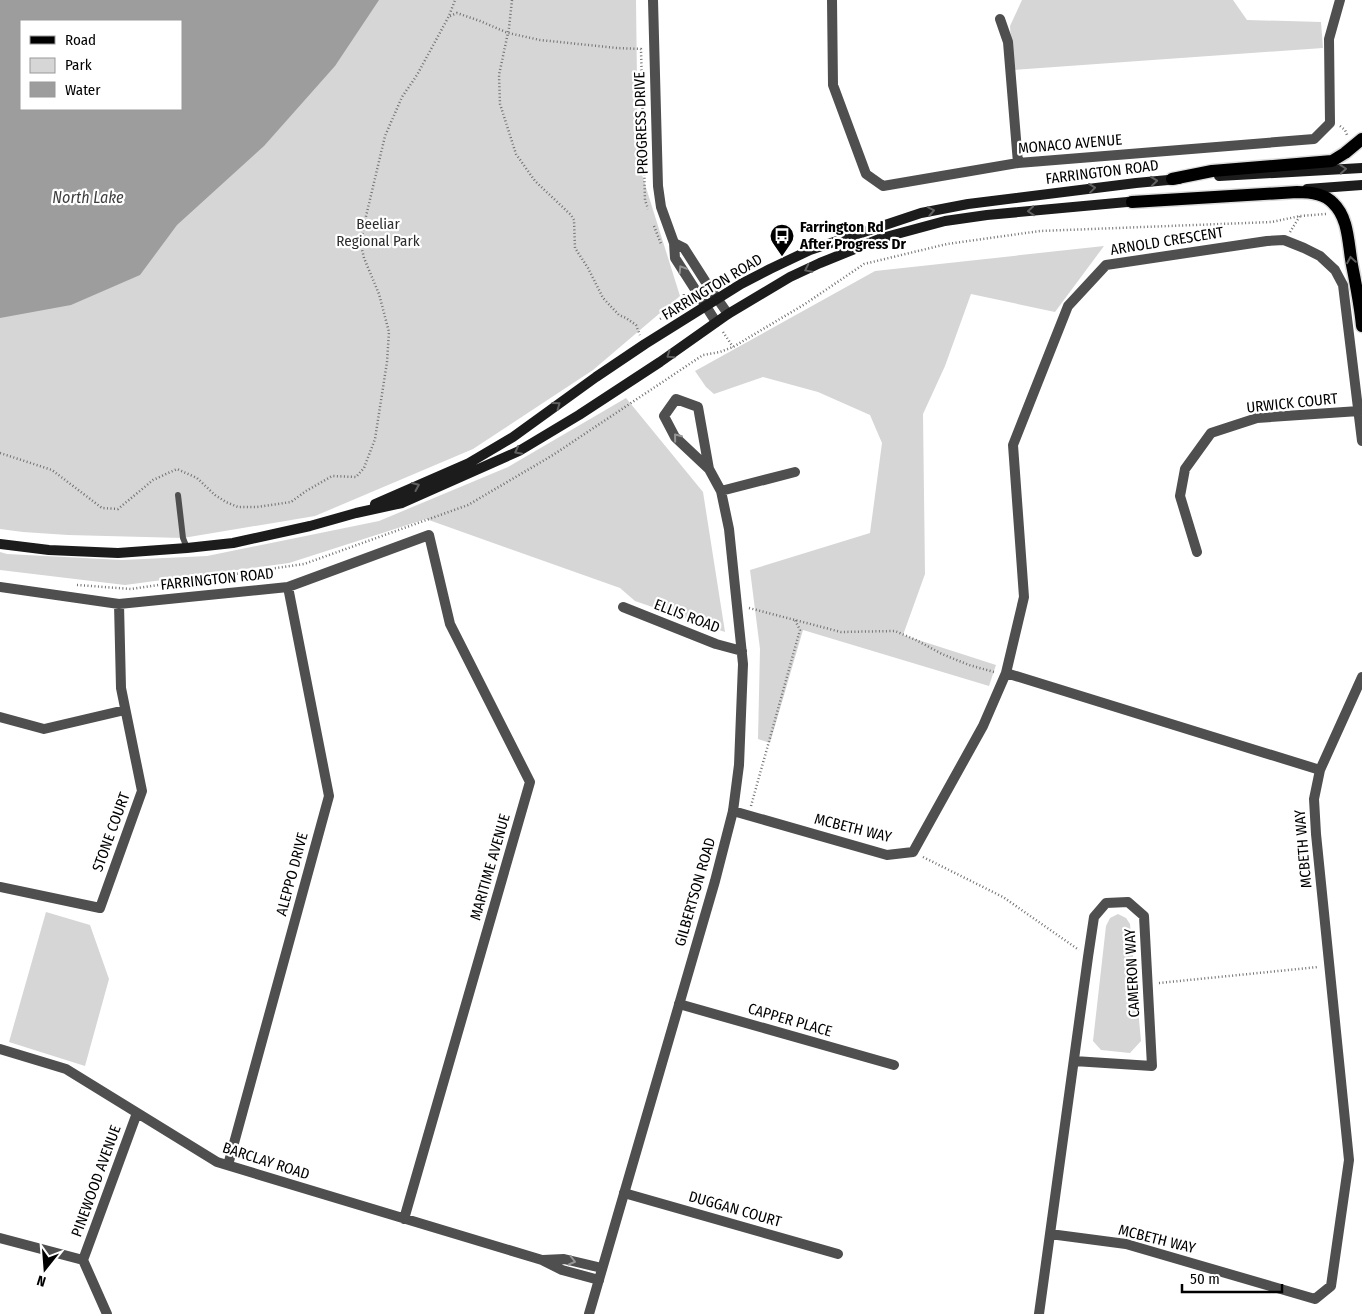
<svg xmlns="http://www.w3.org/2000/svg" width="1362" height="1314" font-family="'Fira Sans Condensed',sans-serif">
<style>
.green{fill:#d6d6d6;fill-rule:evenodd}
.water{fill:#9d9d9d;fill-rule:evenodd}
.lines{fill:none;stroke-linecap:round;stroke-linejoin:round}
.primary-casing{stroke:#dbdbdb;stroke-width:15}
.path{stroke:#717171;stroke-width:2.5;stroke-dasharray:1 2.5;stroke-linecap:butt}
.service{stroke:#4f4f4f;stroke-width:6}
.minor{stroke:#4f4f4f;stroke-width:10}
.tertiary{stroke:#4f4f4f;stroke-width:10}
.secondary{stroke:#1c1c1c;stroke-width:10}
.primary{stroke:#000;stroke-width:12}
.oneway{stroke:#606060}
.oneway2{stroke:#595959}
.oneway3{stroke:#959595}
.labels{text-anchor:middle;stroke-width:4.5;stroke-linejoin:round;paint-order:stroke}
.street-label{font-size:15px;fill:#000;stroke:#fff}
.park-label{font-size:15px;fill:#2d2d2d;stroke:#fff}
.poi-label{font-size:15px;font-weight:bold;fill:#000;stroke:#fff;text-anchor:start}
.water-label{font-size:16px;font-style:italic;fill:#3e3e3e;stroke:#fff}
</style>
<rect width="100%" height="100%" fill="#fff"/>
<path class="green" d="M0,0H636L638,162L680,296L593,370L473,449L315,516L183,538L68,535L23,532L0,529ZM21,21H181V109H21Z
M1022,0H1233L1247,20L1321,22L1323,48L1013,70L1010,26Z
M1104,246L1055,312L971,294L945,366L923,414L925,574L903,635L996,665L989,686L803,630L770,743L758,739L760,649L750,570L870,533L882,443L870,415L818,392L763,377L714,394L706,387L695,371L875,271Z
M626,398L703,492L725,632L635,601L620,588L426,519L289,563L125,585L0,570V552L7,554L122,560L207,556L379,521L508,467Z
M46,912L90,925L109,979L85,1066L9,1042Z
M1118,914L1126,918L1130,924L1141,1041L1130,1053L1101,1050L1093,1041L1106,926L1110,918Z"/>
<path class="water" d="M0,0H379L335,66L264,146L177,225L140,275L71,305L0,318ZM21,21H181V109H21Z"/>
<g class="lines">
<defs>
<path id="primary" d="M1172,179L1212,171L1332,161L1345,153L1362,139
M1132,202L1297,192C1309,192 1325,194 1333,203C1349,218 1348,244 1352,265C1356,285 1360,305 1362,326"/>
</defs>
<use href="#primary" class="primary-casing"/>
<path class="path" d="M512,0L509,28L499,75L500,104L516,154L535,181L571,215L574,220L575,248L588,268L603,298L619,315L626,318L636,325L640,335
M450,16L457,13L480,21L508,33L540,40L617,48L641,49L645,200L648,209
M1340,126L1345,130L1347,135
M654,226L661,244
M1290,232L1300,216
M679,308L683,301L684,294
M660,319L674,310
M723,332L733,347
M0,453L52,470L102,508L118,509L153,480L177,469L197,478L215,495L226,502L238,507H257L291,502L306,491L332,476L356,477L364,468L375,439L387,362L389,332L379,294L364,258L361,245L363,229L385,136L402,97L417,75L449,16L455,0
M77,585L131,589L304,564L468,505L553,455L703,355L720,352L733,347L805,304L864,264L947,244L1040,231L1272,222L1300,216L1326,214
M749,608L841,632L895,631L916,640L942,654L969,665L994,672
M751,806L800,630L795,620
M923,857L1003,897L1079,950
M1159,983L1318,967"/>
<path class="service" d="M178,495L183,538L187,548"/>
<path class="minor" d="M653,0L658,186L661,207L674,243L675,258L716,322
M832,0L833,85L866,174L883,186L1018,163L1314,139L1330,123L1329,39L1340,0
M1000,19L1008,42L1018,163
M674,243L684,248L707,284L728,314
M709,469L675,437L664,416L676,399L698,407L709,469L721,491L729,529L743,664L739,765L733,811L887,855L913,852L983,726L1006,673L1320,770L1314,799L1316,834L1349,1160L1331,1286L1315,1299L1126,1244L1050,1234
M721,491L795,472
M1197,552L1180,496L1185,469L1211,433L1257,418L1359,411
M0,587L119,604L288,587L429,535L450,624L530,782L404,1219
M623,607L716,644L742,651
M1006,673L1024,597L1013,445L1068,306L1106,265L1267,241L1284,240L1304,248L1320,256L1335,270L1343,285L1362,441
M0,717L44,729L125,710
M1320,770L1362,677
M0,887L100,908L142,791L121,688L119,604
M679,1004L894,1065
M0,1049L66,1069L217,1162L542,1260L562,1270L599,1280
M228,1165L329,796L288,587
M624,1193L838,1254
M0,1238L83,1260
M543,1260L564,1259L602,1268
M107,1314L83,1260L137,1113
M1039,1314L1088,957L1094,917L1106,903L1128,902L1144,916L1152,1066L1074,1061"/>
<path class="tertiary" d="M589,1314L715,881L733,811"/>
<path class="secondary" d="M1219,176L1362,168
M1307,189L1362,185
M375,504L469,463L513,437L596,377L645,344L741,284L770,269L810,250L921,213L968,204L1136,183L1179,179
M0,544L49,550L118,553L187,548L233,543L310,526L356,513L402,503L519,451L579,415L660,362L728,314L790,277L820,263L882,238L945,221L987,215L1138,201"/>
<use href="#primary" class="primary"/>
</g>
<defs><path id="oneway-chevron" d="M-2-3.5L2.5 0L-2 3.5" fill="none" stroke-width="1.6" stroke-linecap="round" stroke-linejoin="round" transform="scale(1.25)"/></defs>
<g class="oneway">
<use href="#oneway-chevron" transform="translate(1343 169) rotate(-4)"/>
<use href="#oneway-chevron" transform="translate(1154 181) rotate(-6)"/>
<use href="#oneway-chevron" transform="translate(1092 188) rotate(-7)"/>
<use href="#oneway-chevron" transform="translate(931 211) rotate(-11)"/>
<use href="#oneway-chevron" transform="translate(1031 211) rotate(175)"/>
<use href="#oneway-chevron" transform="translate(808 269) rotate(154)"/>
<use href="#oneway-chevron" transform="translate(670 355) rotate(145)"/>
<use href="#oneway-chevron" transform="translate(557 405) rotate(-36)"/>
<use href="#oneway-chevron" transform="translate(518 451) rotate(152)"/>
<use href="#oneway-chevron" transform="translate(416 486) rotate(-24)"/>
</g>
<use class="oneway2" href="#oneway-chevron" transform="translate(1351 260) rotate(-99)"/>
<g class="oneway3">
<use href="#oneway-chevron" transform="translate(682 269) rotate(-122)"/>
<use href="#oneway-chevron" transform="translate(677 437) rotate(-129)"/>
<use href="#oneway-chevron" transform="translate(572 1261) rotate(14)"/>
</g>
<defs>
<symbol id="bus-pin" viewBox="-11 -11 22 30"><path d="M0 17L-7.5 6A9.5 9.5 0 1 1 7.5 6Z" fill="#000" stroke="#fff"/><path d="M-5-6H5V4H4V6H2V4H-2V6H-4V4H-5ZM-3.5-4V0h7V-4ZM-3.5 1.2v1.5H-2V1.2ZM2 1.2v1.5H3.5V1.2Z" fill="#fff"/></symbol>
</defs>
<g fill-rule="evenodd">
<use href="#bus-pin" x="768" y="222" width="28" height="38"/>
</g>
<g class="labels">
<g class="street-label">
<text transform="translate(641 123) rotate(-92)" y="5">PROGRESS DRIVE</text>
<text transform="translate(1070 144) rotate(-5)" y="5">MONACO AVENUE</text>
<text transform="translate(1102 172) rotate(-7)" y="5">FARRINGTON ROAD</text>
<text transform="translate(1167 241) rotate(-9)" y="5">ARNOLD CRESCENT</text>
<text transform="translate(712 287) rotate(-31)" y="5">FARRINGTON ROAD</text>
<text transform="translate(1292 403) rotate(-6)" y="5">URWICK COURT</text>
<text transform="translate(217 579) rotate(-6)" y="5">FARRINGTON ROAD</text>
<text transform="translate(687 616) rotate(21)" y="5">ELLIS ROAD</text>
<text transform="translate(853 828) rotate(14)" y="5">MCBETH WAY</text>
<text transform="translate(111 832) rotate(-70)" y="5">STONE COURT</text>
<text transform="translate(1303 849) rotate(-95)" y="5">MCBETH WAY</text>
<text transform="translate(490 867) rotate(-74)" y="5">MARITIME AVENUE</text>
<text transform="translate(292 874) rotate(-75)" y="5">ALEPPO DRIVE</text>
<text transform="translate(695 892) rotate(-74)" y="5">GILBERTSON ROAD</text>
<text transform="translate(1132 973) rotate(-93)" y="5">CAMERON WAY</text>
<text transform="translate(790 1020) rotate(16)" y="5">CAPPER PLACE</text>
<text transform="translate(266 1161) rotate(18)" y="5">BARCLAY ROAD</text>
<text transform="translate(96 1181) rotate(-70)" y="5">PINEWOOD AVENUE</text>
<text transform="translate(735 1209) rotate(16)" y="5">DUGGAN COURT</text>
<text transform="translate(1157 1239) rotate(14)" y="5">MCBETH WAY</text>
</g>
<g class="park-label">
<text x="378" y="229">Beeliar<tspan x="378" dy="17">Regional Park</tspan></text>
</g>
<g class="poi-label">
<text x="800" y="232">Farrington Rd<tspan x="800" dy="17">After Progress Dr</tspan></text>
</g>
<g class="water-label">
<text x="88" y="203">North Lake</text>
</g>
</g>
<rect x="20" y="20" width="162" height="90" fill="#ffffff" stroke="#999999"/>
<rect x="30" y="36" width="25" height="8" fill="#000000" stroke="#999999"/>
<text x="65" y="45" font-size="15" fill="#000000">Road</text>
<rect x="30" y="58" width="25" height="15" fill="#d6d6d6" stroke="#999999"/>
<text x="65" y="70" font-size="15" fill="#000000">Park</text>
<rect x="30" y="82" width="25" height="15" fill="#9d9d9d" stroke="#999999"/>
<text x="65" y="95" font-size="15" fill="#000000">Water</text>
<g transform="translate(45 1269) rotate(197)" stroke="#ffffff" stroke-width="4" paint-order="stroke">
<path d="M0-4L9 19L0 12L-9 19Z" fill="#000000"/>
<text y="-8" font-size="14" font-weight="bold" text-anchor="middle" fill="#000000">N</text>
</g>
<path d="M1182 1284v8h100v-8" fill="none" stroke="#000000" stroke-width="2.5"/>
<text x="1190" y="1284" font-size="15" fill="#000000" stroke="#ffffff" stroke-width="4" paint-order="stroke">50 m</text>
</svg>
